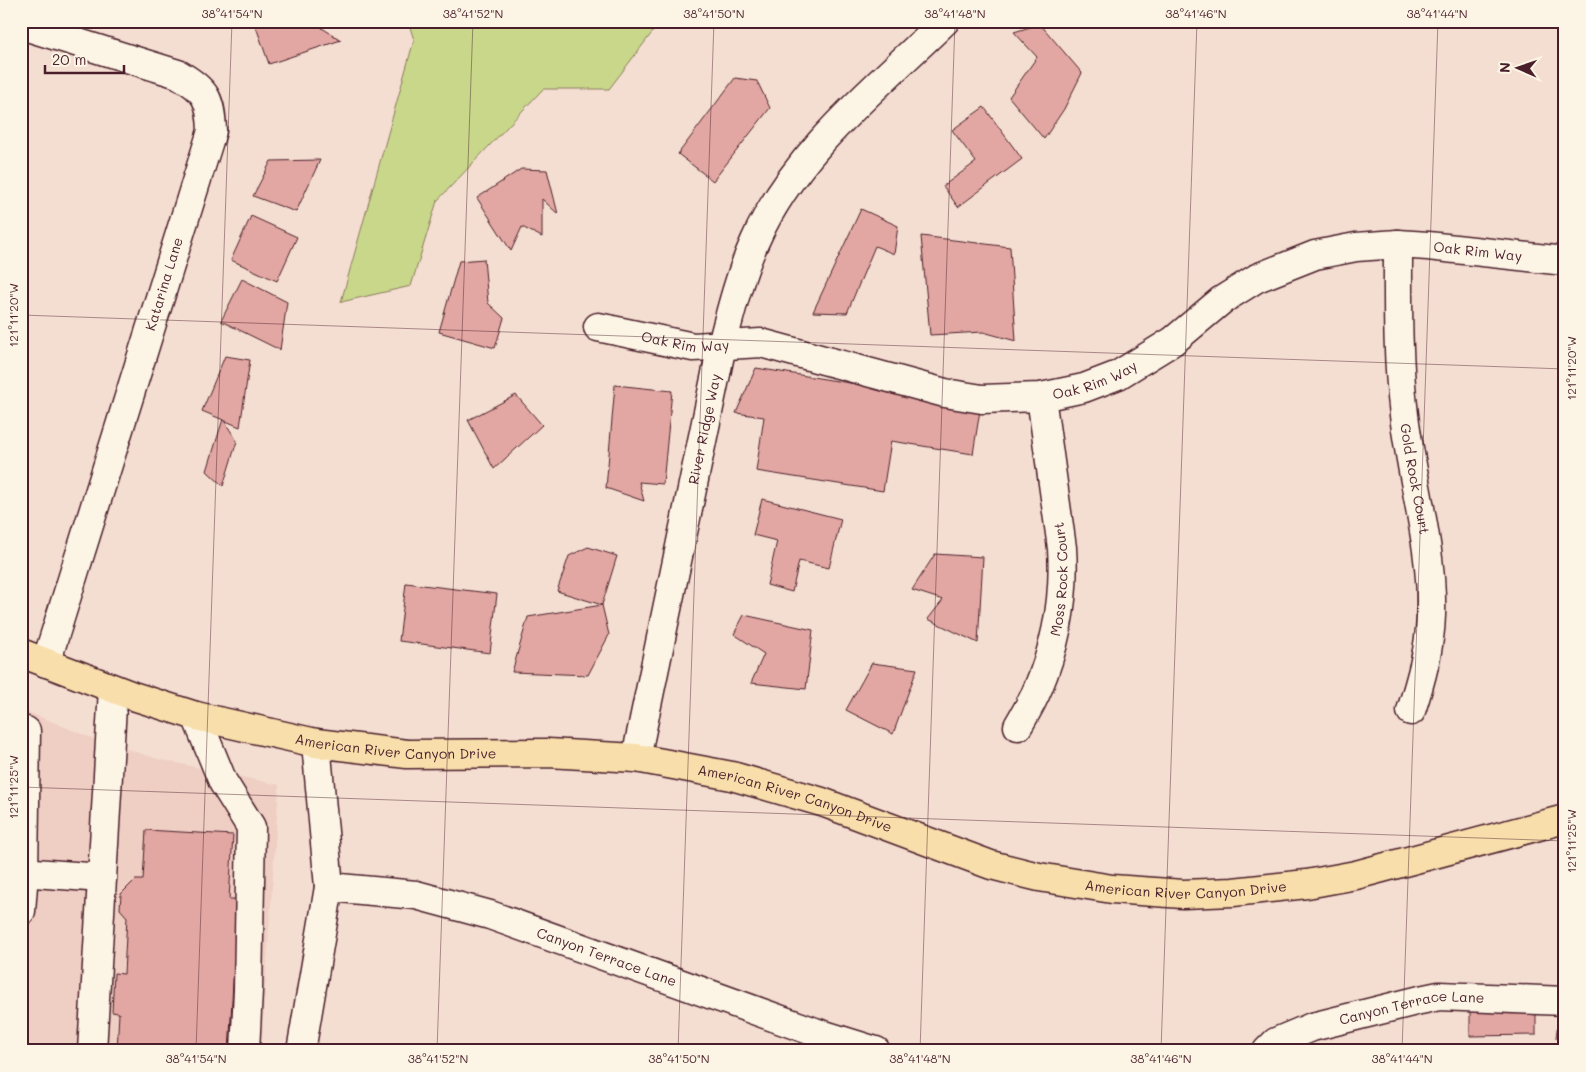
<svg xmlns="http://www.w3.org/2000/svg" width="1586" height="1072" font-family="Mali,sans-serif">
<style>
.built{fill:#efcec3}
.green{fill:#c9d78b;stroke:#8a7b5b}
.building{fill:#e2a7a2;stroke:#4a1f2b}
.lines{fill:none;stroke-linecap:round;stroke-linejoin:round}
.minor-casing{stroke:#4a1f2b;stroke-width:31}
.major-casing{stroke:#4a1f2b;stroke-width:31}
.minor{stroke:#fcf5e5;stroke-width:28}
.major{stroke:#f8deab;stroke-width:28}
.ticks{fill:none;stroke:#4a1f2b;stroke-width:1;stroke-opacity:0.45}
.labels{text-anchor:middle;stroke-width:4;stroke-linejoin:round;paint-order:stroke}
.street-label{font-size:14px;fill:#4a1f2b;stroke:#fcf5e5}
.neatline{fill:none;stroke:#4a1f2b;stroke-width:2}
.ticks-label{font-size:12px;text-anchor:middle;fill:#4a1f2b}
</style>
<rect width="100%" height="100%" fill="#f4ded1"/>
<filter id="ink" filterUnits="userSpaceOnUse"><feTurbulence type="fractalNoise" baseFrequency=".02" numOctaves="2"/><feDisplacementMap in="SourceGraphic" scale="10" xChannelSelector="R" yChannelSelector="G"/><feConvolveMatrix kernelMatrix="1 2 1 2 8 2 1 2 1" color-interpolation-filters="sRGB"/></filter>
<g filter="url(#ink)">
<path class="built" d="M21,709L89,737L158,759L279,785L261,1051H21Z"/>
<path class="green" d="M408,21H661L609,89H543L437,201L411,286L341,302L414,40Z"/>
<path class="building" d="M254,21H322V28L341,40L269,64Z
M1040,24L1082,73L1064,109L1044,139L1009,97L1037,57L1014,32Z
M735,78L757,81L770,108L713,181L678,154Z
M984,107L1022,159L958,207L943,186L976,162L952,130Z
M320,160L296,212L253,196L271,161Z
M521,169L547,170L558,214L542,199V237L522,227L511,251L477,198Z
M861,209L898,226L894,254L875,246L847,313L813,312Z
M251,216L297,237L277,281L231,260Z
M921,236L1010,247L1016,341L983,332L930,335Z
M484,259L488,303L504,318L495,348L439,332L459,261Z
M242,279L287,302L280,350L221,321Z
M225,356L250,360L240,427L202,411Z
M756,368L981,404L973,454L891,441L883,491L756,471L764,417L736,413Z
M615,385L672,391L663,484L639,482L644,501L606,488Z
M516,395L542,425L494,469L468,420Z
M223,419L237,441L223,486L207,471Z
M762,499L841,519L829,568L799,561L792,592L767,585L777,541L753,535Z
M588,547L617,556L602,605L557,591L569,556Z
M935,554L983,557L978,643L928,619L943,600L912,590Z
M406,583L497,594L490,653L399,641Z
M602,605L609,635L588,675L512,672L528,617Z
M744,615L813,630L806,689L751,683L764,654L734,634Z
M872,663L917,669L893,734L846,710Z
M146,830L233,835L229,899H238L229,1051H117L119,1013L112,1012L114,973L124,974L127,917L120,909L121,894L135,880H143Z
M1536,1010V1035L1470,1036V1011Z
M1559,1013L1565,1014V1039L1556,1038Z"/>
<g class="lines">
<defs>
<g id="minor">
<path d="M21,25L178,74C206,90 211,99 212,131L46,663"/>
<path id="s1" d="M1398,244C1398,301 1397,358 1404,415C1412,481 1433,548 1431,615C1430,648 1421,680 1411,711"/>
<path id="s2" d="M598,327L693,347L761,343L945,393L982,399L1041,397L1084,388L1118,375L1173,341L1222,300L1257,278L1315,255L1356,247L1398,244L1428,246L1565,261"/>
<path d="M196,716L223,782L251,827L248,990L245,1051"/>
<path id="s3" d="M1018,726C1025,714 1033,701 1038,688C1057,643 1065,596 1062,548L1041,397"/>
<path id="s4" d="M636,758L722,345C731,310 740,274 755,241C795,151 876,88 945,21"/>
<path d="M21,872L102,878"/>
<path id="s5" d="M329,887L416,895L490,915L815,1032L876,1051"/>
<path d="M21,911L24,873L26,731"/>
<path d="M92,1051L113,689"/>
<path d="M301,1051L329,887L316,743"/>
<path id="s6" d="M1267,1051L1276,1042L1312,1027L1420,1000L1439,996L1565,1001"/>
</g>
<g id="major">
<path id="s7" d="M21,653L133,696L196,716L316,743L407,754L548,753L636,758L732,776L822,802L991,865L1039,877L1112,889L1183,894L1233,892L1307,884L1356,875L1565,819"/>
</g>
</defs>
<use href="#minor" class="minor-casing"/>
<use href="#major" class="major-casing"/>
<use href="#minor" class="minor"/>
<use href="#major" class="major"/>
</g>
</g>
<path class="ticks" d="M21,315L1565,369M21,787L1565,841M196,1051L232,21M437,1051L473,21M678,1051L714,21M920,1051L955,21M1161,1051L1197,21M1402,1051L1438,21"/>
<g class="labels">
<g class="street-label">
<text dy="5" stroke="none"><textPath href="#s2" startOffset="929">Oak Rim Way</textPath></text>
<text transform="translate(164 284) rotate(-73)" y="5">Katarina Lane</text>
<text dy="5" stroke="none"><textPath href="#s2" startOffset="89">Oak Rim Way</textPath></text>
<text dy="5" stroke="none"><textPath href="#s2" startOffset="509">Oak Rim Way</textPath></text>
<text dy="5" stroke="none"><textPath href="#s4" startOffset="336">River Ridge Way</textPath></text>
<text dy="5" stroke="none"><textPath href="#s1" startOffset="236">Gold Rock Court</textPath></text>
<text dy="5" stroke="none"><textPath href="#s3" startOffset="155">Moss Rock Court</textPath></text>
<text dy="5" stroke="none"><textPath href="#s7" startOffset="389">American River Canyon Drive</textPath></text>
<text dy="5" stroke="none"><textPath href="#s7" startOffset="794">American River Canyon Drive</textPath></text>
<text dy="5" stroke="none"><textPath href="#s7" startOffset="1199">American River Canyon Drive</textPath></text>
<text dy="5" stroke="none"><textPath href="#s5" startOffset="288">Canyon Terrace Lane</textPath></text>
<text dy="5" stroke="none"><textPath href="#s6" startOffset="154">Canyon Terrace Lane</textPath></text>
</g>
</g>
<rect width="1586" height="1072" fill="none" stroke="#fcf5e5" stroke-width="55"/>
<g transform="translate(1518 68) rotate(272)" stroke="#fcf5e5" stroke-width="4" paint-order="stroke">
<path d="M0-4L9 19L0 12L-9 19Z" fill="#4a1f2b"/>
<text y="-8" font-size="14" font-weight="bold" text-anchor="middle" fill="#4a1f2b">N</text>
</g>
<path d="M45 65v8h79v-8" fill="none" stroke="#4a1f2b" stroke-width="2.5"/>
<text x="52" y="65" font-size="15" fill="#4a1f2b" stroke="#fcf5e5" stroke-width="4" paint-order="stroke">20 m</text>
<rect x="28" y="28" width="1530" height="1016" class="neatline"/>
<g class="ticks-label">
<text x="232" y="18">38°41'54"N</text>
<text x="473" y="18">38°41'52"N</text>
<text x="714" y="18">38°41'50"N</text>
<text x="955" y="18">38°41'48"N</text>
<text x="1196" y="18">38°41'46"N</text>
<text x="1437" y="18">38°41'44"N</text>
<text transform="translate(14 315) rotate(-90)" y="4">121°11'20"W</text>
<text transform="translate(1572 368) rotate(-90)" y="4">121°11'20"W</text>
<text transform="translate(14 787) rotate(-90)" y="4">121°11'25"W</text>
<text transform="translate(1572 841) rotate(-90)" y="4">121°11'25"W</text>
<text x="196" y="1063">38°41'54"N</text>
<text x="438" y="1063">38°41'52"N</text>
<text x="679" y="1063">38°41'50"N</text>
<text x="920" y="1063">38°41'48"N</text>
<text x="1161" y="1063">38°41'46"N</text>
<text x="1402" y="1063">38°41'44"N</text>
</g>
</svg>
